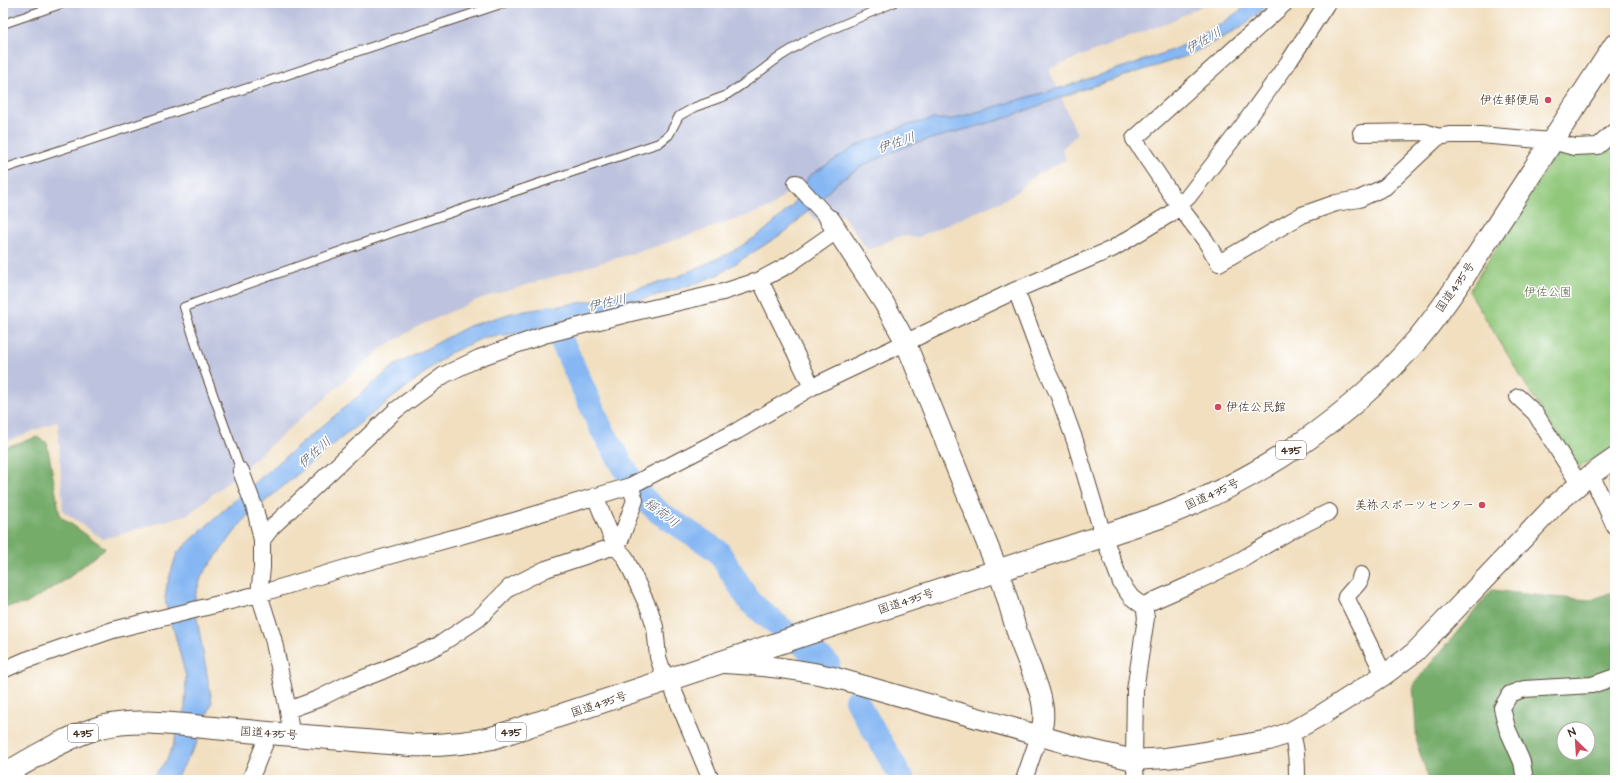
<svg xmlns="http://www.w3.org/2000/svg" width="1618" height="783" font-family="'Architects Daughter','Klee One',sans-serif">
<style>
.industrial{fill:#bdc3de}
.green{fill:#90c77a;stroke:#66784c}
.forest{fill:#74ac6a;stroke:#586b44;fill-rule:evenodd}
.water{fill:#86b7f3;stroke:#607088}
.lines{fill:none;stroke-linecap:round;stroke-linejoin:round}
.river{stroke:#86b7f3;stroke-width:24}
.service-casing{stroke:#564536;stroke-width:10}
.minor-casing{stroke:#564536;stroke-width:18}
.tertiary-casing{stroke:#564536;stroke-width:22}
.trunk-casing{stroke:#564536;stroke-width:24}
.service{stroke:#fff;stroke-width:8}
.minor{stroke:#fff;stroke-width:16}
.tertiary{stroke:#fff;stroke-width:20}
.trunk{stroke:#fff;stroke-width:22}
.poi-dot{fill:#d1495b;stroke:#fff;stroke-width:1.5}
.labels{text-anchor:middle;stroke-width:3;stroke-linejoin:round;paint-order:stroke}
.shield{fill:#fff;stroke:#766a62;stroke-width:1}
.shield-label{font-size:11px;font-weight:bold;fill:#3b2a1e}
.poi-label{font-size:12px;fill:#3b2a1e;stroke:#fff;text-anchor:end}
.street-label{font-size:12px;fill:#3b2a1e;stroke:#fff}
.park-label{font-size:12px;fill:#59613e;stroke:#fff}
.water-label{font-size:13px;font-style:italic;fill:#555b69;stroke:#fff}
</style>
<rect width="100%" height="100%" fill="#fff"/>
<filter id="ink" filterUnits="userSpaceOnUse"><feTurbulence type="fractalNoise" baseFrequency=".025" numOctaves="2"/><feDisplacementMap in="SourceGraphic" scale="8" xChannelSelector="R" yChannelSelector="G"/><feConvolveMatrix kernelMatrix="1 2 1 2 8 2 1 2 1" color-interpolation-filters="sRGB"/></filter>
<filter id="wash" filterUnits="userSpaceOnUse"><feTurbulence type="fractalNoise" baseFrequency=".012" numOctaves="4" result="noise"/><feDisplacementMap in="SourceGraphic" scale="16" xChannelSelector="R" yChannelSelector="G"/><feGaussianBlur stdDeviation="0.9" result="paint"/><feColorMatrix in="noise" values="0 0 0 0 0 0 0 0 0 0 0 0 0 0 0 0 0 1.4 0 .05"/><feComposite in="paint" operator="in"/></filter>
<g filter="url(#wash)">
<rect width="100%" height="100%" fill="#f1dfc0"/>
<path class="industrial" d="M3,3H1208L1173,20L1049,69L1077,134L1062,149L1066,160L1034,176L1011,197L916,238L902,235L868,250L842,214L824,230L790,189L772,207L654,247L479,299L419,326L382,348L241,471L189,514L103,539L63,511L58,421L3,443Z"/>
<path class="green" d="M1615,138V445L1577,469L1469,291L1557,152L1603,151Z"/>
<path class="forest" d="M37,437L47,443L60,516L105,548L67,579L26,604L3,607V448Z
M1615,477V509L1609,481Z
M1492,590L1550,597L1591,600L1615,591V780H1429L1417,745L1413,685ZM1564,729H1588V753H1564Z"/>
<path class="water" d="M1250,3H1271L1239,29L1187,56L1081,90L1000,120L909,145L862,166L838,182L788,230L719,274L692,285L523,333L485,337L450,353L350,431L246,517L202,575L195,596L197,619L212,702L197,743L175,780H150L166,761L173,746L185,708L186,677L174,631L169,621L165,598L167,585L177,553L239,496L394,366L469,326L512,313L598,300L675,278L732,252L763,232L792,206L809,176L858,145L904,126L933,119H953L1070,85L1156,56L1194,41L1224,22Z"/>
<g class="lines">
<path class="river" d="M551,317L601,428L640,495L660,513L718,551L750,602L781,628L828,664
M856,700L903,780"/>
</g>
</g>
<g filter="url(#ink)">
<g class="lines">
<defs>
<path id="service" d="M3,24L64,3
M3,169L504,3
M241,471L202,364L184,307L394,232L659,143L669,135L679,116L695,107L725,96L746,82L781,56L807,40L893,3"/>
<path id="minor" d="M1285,3L1134,139L1179,206L1205,240L1219,263L1302,215L1336,203L1359,199L1385,187L1438,137L1450,135H1480L1552,141L1574,147L1598,146L1615,131
M1361,133L1425,132L1438,137
M796,183L830,220
M760,280L812,387
M1016,290L1042,360L1058,394L1075,441L1103,535L1121,583L1131,597L1140,604L1144,605L1196,582L1241,560L1290,531L1329,512
M1518,397L1535,413L1579,484
M241,471L255,509L262,540V568L259,594L273,638L288,710L291,734
M1589,476L1596,485L1615,527
M595,496L615,546L625,557L650,611L655,627L658,657L663,672L669,680L711,780
M262,540L272,527L396,410L444,375L479,358L544,335L631,313L723,292L760,280L788,265L838,230
M1361,575L1359,582L1346,597L1384,675
M3,670L26,660L113,630L259,594L342,569L514,521L630,486L737,431L812,387L1016,290L1112,249L1170,214L1188,197L1242,127L1290,60L1327,3
M288,710L318,699L346,685L382,671L439,645L478,619L510,587L546,569L615,546L620,541L635,500L630,486
M1291,732C1297,748 1297,763 1297,780
M250,780L269,733
M1024,780L1039,736
M1136,780L1134,760L1135,690L1146,618L1144,605
M1525,780L1522,762L1507,728L1502,708L1510,694L1524,689L1592,685L1615,677"/>
<path id="tertiary" d="M830,220L884,303L905,341L998,571C1007,594 1012,618 1020,641C1028,665 1046,696 1043,721C1043,726 1040,731 1039,736
M724,663C761,665 797,669 833,677L1083,748L1134,760L1166,758L1193,754L1269,740L1291,732L1323,714L1384,675L1415,652L1555,505L1589,476L1615,458"/>
<path id="trunk" d="M3,775C35,757 66,737 101,727C140,717 186,726 225,729C287,735 348,739 410,745C438,746 464,744 492,738L1160,517C1258,480 1348,420 1417,340C1434,320 1449,298 1464,276L1615,45"/>
</defs>
<use href="#service" class="service-casing"/>
<use href="#minor" class="minor-casing"/>
<use href="#tertiary" class="tertiary-casing"/>
<use href="#trunk" class="trunk-casing"/>
<use href="#service" class="service"/>
<use href="#minor" class="minor"/>
<use href="#tertiary" class="tertiary"/>
<use href="#trunk" class="trunk"/>
</g>
</g>
<g class="poi-dot">
<circle cx="1548" cy="100" r="4"/>
<circle cx="1218" cy="407" r="4"/>
<circle cx="1482" cy="505" r="4"/>
</g>
<g class="labels">
<g class="shield">
<rect x="1276" y="441" width="30" height="18" rx="3"/>
<rect x="496" y="723" width="30" height="18" rx="3"/>
<rect x="68" y="724" width="30" height="18" rx="3"/>
</g>
<g class="shield-label">
<text x="1291" y="454">435</text>
<text x="511" y="736">435</text>
<text x="83" y="737">435</text>
</g>
<g class="poi-label">
<text x="1540" y="104">伊佐郵便局</text>
<text x="1226" y="411" text-anchor="start">伊佐公民館</text>
<text x="1474" y="509">美祢スポーツセンター</text>
</g>
<g class="street-label">
<text transform="translate(1455 287) rotate(-55)" y="4">国道435号</text>
<text transform="translate(1212 494) rotate(-25)" y="4">国道435号</text>
<text transform="translate(906 601) rotate(-18)" y="4">国道435号</text>
<text transform="translate(599 704) rotate(-18)" y="4">国道435号</text>
<text transform="translate(269 733) rotate(4)" y="4">国道435号</text>
</g>
<g class="park-label">
<text x="1548" y="296">伊佐公園</text>
</g>
<g class="water-label">
<text transform="translate(1203 40) rotate(-30)" y="5">伊佐川</text>
<text transform="translate(896 142) rotate(-19)" y="5">伊佐川</text>
<text transform="translate(607 302) rotate(-13)" y="5">伊佐川</text>
<text transform="translate(314 452) rotate(-42)" y="5">伊佐川</text>
<text transform="translate(662 512) rotate(37)" y="5">稲荷川</text>
</g>
</g>
<rect width="1618" height="783" fill="none" stroke="#fff" stroke-width="16"/>
<g transform="translate(1576 741) rotate(335)"><circle r="19" fill="#ffffff" stroke="#b1aaa5"/>
<path d="M0-3L7 15L0 10L-7 15Z" fill="#d1495b"/>
<text y="-6" font-size="11" font-weight="bold" text-anchor="middle" fill="#3b2a1e">N</text>
</g>
</svg>
